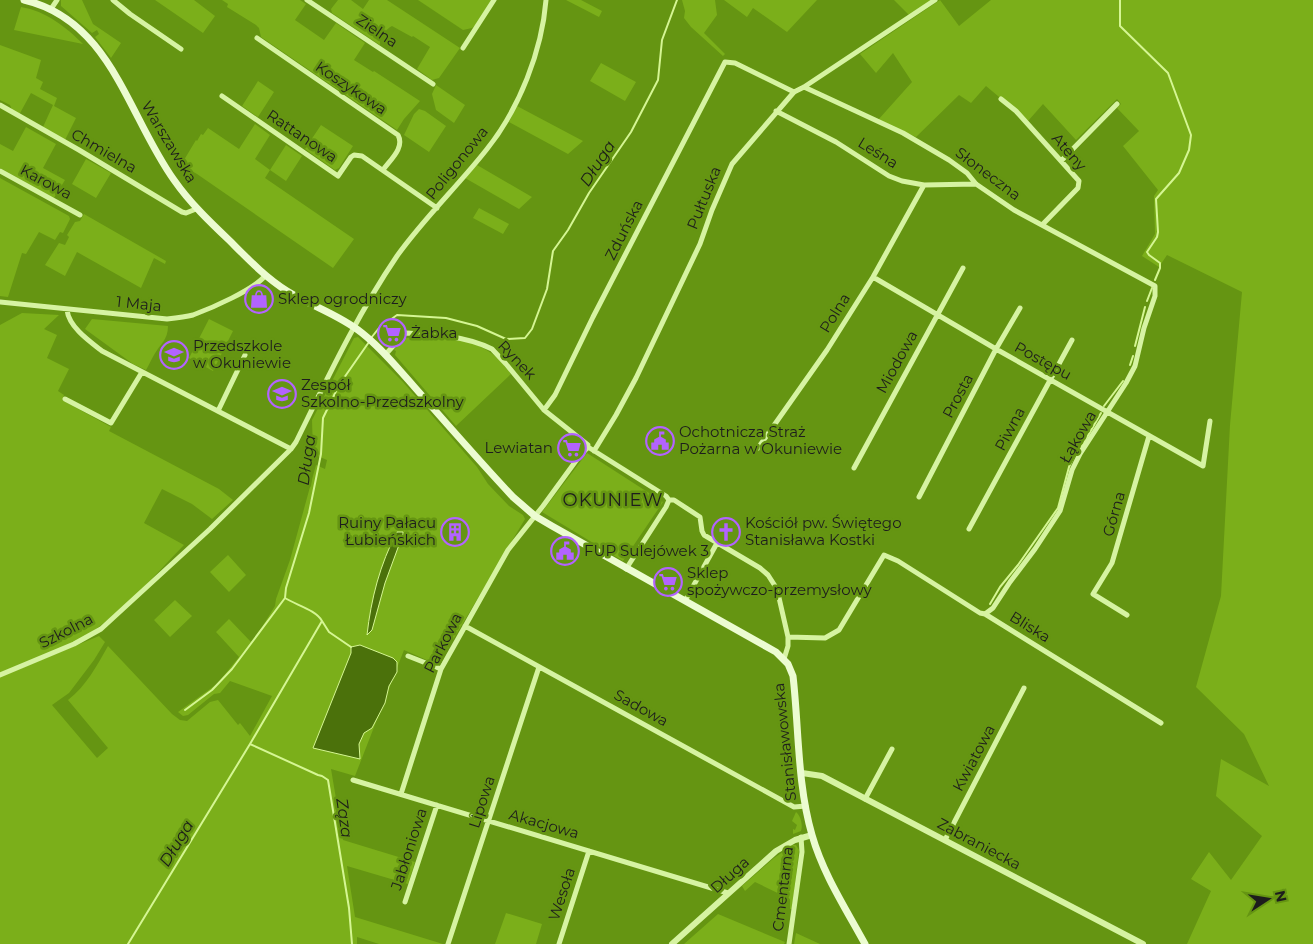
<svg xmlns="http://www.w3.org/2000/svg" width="1313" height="944" font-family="Montserrat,sans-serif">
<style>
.green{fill:#7baf1a}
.water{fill:#4b710b;stroke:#d5f693}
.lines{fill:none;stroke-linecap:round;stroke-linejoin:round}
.stream{stroke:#d5f693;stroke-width:2}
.minor{stroke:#d6f3a2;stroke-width:5}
.tertiary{stroke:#d6f3a2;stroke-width:6}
.secondary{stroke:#ecfcd1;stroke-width:7}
.labels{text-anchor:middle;stroke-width:5;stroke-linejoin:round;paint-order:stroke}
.street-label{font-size:15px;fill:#1d1d1d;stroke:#659512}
.poi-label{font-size:15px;fill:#1d1d1d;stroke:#659512;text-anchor:start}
.water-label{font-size:16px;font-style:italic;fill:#1b1d19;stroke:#659512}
.quarter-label{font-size:18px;letter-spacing:1px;fill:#1d1d1d;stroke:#659512}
</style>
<rect width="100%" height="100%" fill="#659512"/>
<path class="green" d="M61,0H82L93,24L121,43L111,58L95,37L99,34L97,30L92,33L61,6Z
M155,0H194L215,16L203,33Z
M222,0H300L306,4L295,20L324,40L336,23L365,43L354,60L373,72L374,71L420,101L404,119L397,130L261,37L259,28L256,25L227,7L228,4Z
M338,0H351L363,9L369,0H387L460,48L439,78L432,80L417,69L430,47L413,36L412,37L392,26C386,29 379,38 380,45L332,13L331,9Z
M418,0H492L476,25L472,28L463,30Z
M566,0H581L602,11L599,17Z
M682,0H715L717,15L704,33L725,54L723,56L691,27L684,18L685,11Z
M724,0H817L787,32L753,8L747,17Z
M894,0H932L910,16Z
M940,0L959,26L991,0H1313V944H1187L1211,891L1191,879L1209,852L1231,880L1262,836L1216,796L1221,759L1269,786L1244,734L1196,687L1221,596L1230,425L1242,292L1167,255L1159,267L1142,256L1155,234L1154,196L1158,190L1123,146L1139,131L1117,108L1121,104L1117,99L1076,140L1043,104L1028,121L986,86L971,103L959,95L916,137L878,120L912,82L893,53L876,73L860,54Z
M21,7C46,11 66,27 83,44L14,30Z
M0,45L41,60L36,78L43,82L40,89L57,98L54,106L76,118L65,140L43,127L53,105L31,93L19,115L12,110L10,105L0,100Z
M601,63L636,82L625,101L590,81Z
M258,81L274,92L258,117L242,106Z
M436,85L465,105L454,123L436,110L432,94Z
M517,106L583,141L568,154L509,122Z
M419,109L425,111L446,126L429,152L404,135L414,114Z
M255,124L270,135L255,159L270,170L286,145L302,156L286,181L270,170L265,178L354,239L333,268L197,174L181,165L196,140L197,141L201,134L203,135L208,128L239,149Z
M321,125L353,146L339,168L335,170L305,149Z
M26,127L56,144L43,168L65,180L54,198L0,168V144L13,151Z
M86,159L111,173L96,198L72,184Z
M477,165L532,197L519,209L465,178Z
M0,178L69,216L70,219L63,233L60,232L55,240L39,232L26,254L22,253L8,297L0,296Z
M479,208L509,224L503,234L473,218Z
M84,214L166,261L165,264L154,258L141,288L77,252L65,276L45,265L59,243L65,245L69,237L67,235L75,222L80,221Z
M22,313L59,315L44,329L57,335L47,358L69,369L58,391L64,395L62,400L111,427L109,431L219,489L233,500L212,519L192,504L162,489L144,523L184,545C155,575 126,608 92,632C65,651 30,660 0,673V325Z
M92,319L168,326C168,340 160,344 154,355C151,360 149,365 146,370L133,364L85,329Z
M209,319L233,331L213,371L189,358Z
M358,337L403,382L477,467L488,484L509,506L523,515L525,519L438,665L404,650L355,776L331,769L343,840L415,862L408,884L347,866L355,917L443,944H379L357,937V944H0V677L99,636L105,642L94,660L69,693L52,705L97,758L108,748L68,700C87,685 96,667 108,646L172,714L180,720L187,721L210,702L218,700L238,725L240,723L250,736L272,696L230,681L220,693L214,694L188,715L183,716L178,712L217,684L239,657L216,632L229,619L251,642L262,627L275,606L276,599L290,560L316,465L325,469L327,460L313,454L312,420L354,338Z
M404,338C433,337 472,336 495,356C501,361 506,368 511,374L456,426L395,355L396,351L394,350Z
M587,453L663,502L623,561L542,512Z
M228,555L246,575L229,592L210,572Z
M175,600L192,616L170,637L154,620Z
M796,812C801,816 803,826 801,831L793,834V829L795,830L797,825L792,821Z
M793,845H796L799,850L792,909H790V899L755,882L745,891L742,886L774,858Z
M506,913L542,924L536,944H495Z
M718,914L785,942L784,944H684Z
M796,933L820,944H794Z"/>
<path class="water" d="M397,532H403V534L385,583L372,630L367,635C371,599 380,564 397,532Z
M360,645L393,658L397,662V672L389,686L385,703L372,728L364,733L359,744L360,759L313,748L351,653V647Z"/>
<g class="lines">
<path class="stream" d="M1120,0V26L1168,73L1191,135L1189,150L1179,173L1156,199L1158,232L1157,237L1147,252L1149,255L1160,263V268L1155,280
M1147,301L1152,288
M371,338L379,328L397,315L446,318L477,326L506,339L525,338L532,329L547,289L553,251L568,230L589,193L631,132L658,80L662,40L677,0
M1135,346L1145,307
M1130,365L1133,356
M1104,406L1123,381
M990,604L1000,587L1018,565L1058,508L1069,467L1075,453L1081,448L1101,413
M322,621L329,632L351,647
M185,710L212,690L232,669L285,598
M250,744L318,775L322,776L328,780L349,908L352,944
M128,944L250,744L322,621C316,610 296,605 285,598L286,588L309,513L321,454L323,418L339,385L369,342"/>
<path class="minor" d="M113,0L130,14L181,49
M307,0L433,84
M51,9L57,0
M257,38L398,135C405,148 390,160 383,170
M463,48L494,0
M804,87L903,133L949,160L967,173L976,184L1014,210L1155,286V296L1144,328L1135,366L1126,383L1080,454L1072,470L1060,511L1035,549L1010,582L993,608L985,614
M222,96L338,176L351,157L354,155L362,156L437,208
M1001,99L1016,111L1079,181L1078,188L1042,225
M0,105L79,150L182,212L186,213L196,209
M776,111L836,142L889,176L902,181L924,185L976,184
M1061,161L1117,104
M0,171L80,215
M873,277L996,349L1203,466L1210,421
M0,302L167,319C176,318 185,317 193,315C212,308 253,290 265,276
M67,310C69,327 89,341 102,351L291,449
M385,355L405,333C434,334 466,336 492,349L506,364L544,410L588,445V447L666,496L669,500
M65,399L111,423L142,372
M544,410L555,395L593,317L725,62L735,63L794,92
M218,411L245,355
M758,448L827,350L873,277L924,185
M594,451L616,415L636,378L700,244L712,210L732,164L794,92L804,87L935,0
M854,468L963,268
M919,497L996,349L1020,308
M669,500H674L700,517L702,531L704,535L760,568L768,575L777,589L788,637V646L784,659
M969,529L1072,340
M626,569L666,507L669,500
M685,601L717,543
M1127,615L1093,594L1112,563L1149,436
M465,626L794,807L806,806
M788,637L825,638L839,630L884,555L898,561L980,613L985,614L1161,723
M408,656L441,669
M0,675L74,644L101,629L210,529L291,449L296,442C327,379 357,315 397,256C424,218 458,186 487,149C519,109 542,51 546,0
M353,780L728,893
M401,794L441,669L508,550L543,506L578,458L588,447
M865,799L892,749
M945,840L1024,688
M405,902L437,805
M448,944L539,667
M559,944L589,851
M789,944L802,852L801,837"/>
<path class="tertiary" d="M802,773L822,776L1143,944
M672,944L776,851L795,840L812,835"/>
<path class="secondary" d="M24,0C111,20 128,116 174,180C190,203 210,222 230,241C248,259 265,277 287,291C311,306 340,315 362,333C386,352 405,377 425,399C454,432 483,465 513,497L535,516L552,526L776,652L788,664L793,676C799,728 797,783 812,835C823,874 846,909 865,944"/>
</g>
<defs>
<symbol id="shop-ring" viewBox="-11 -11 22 22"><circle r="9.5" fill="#659512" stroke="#b363ff" stroke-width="1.5"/><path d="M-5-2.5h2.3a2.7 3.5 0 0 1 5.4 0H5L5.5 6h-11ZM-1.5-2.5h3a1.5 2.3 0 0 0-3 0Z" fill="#b363ff"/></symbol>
<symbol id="supermarket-ring" viewBox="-11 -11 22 22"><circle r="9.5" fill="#659512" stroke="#b363ff" stroke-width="1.5"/><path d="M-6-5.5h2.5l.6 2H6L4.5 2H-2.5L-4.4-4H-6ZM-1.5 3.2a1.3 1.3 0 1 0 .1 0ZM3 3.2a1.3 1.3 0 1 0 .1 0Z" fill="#b363ff"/></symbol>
<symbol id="school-ring" viewBox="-11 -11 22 22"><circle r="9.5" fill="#659512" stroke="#b363ff" stroke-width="1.5"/><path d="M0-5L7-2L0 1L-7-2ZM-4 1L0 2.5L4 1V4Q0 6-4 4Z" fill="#b363ff"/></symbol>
<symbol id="civic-ring" viewBox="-11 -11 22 22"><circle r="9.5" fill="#659512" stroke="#b363ff" stroke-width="1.5"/><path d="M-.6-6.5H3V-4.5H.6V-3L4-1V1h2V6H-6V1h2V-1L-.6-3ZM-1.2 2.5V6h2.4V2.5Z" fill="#b363ff"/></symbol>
<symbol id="building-ring" viewBox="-11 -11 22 22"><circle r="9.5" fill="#659512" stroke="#b363ff" stroke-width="1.5"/><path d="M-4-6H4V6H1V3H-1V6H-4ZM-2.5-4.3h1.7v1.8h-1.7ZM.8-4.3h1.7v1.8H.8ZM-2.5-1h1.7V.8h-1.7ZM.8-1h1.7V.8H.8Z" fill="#b363ff"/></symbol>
<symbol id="church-ring" viewBox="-11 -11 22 22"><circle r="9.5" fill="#659512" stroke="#b363ff" stroke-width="1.5"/><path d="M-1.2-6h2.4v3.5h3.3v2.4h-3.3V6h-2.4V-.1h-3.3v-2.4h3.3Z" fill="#b363ff"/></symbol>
</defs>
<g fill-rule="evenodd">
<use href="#shop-ring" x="243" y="283" width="32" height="32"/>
<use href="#supermarket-ring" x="376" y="317" width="32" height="32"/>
<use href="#school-ring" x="158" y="339" width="32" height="32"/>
<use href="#school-ring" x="266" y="378" width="32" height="32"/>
<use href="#civic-ring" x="644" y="425" width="32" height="32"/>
<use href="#supermarket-ring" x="556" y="432" width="32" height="32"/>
<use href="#building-ring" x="439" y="516" width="32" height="32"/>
<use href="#church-ring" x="710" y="516" width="32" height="32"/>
<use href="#civic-ring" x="549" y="535" width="32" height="32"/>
<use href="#supermarket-ring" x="652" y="566" width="32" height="32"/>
</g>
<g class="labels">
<g class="street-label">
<text transform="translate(377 31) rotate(34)" y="5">Zielna</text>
<text transform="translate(351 88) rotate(34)" y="5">Koszykowa</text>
<text transform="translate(302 136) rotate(34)" y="5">Rattanowa</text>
<text transform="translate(169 142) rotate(59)" y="5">Warszawska</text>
<text transform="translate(104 151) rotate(30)" y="5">Chmielna</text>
<text transform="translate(1069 152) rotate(49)" y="5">Ateny</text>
<text transform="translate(878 153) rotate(32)" y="5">Leśna</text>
<text transform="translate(457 163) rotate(-51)" y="5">Poligonowa</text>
<text transform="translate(988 174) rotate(37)" y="5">Słoneczna</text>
<text transform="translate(46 182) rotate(28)" y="5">Karowa</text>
<text transform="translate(704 198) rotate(-68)" y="5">Pułtuska</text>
<text transform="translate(624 230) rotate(-63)" y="5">Zduńska</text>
<text transform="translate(139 304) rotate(6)" y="5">1 Maja</text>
<text transform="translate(835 313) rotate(-58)" y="5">Polna</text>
<text transform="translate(517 360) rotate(46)" y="5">Rynek</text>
<text transform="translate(1043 361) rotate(29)" y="5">Postępu</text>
<text transform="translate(897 362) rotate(-61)" y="5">Miodowa</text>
<text transform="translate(958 396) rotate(-62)" y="5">Prosta</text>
<text transform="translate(1010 429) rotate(-62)" y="5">Piwna</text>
<text transform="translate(1078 437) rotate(-60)" y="5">Łąkowa</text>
<text transform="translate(1114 514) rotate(-74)" y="5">Górna</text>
<text transform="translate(1030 627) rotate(32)" y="5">Bliska</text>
<text transform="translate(66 631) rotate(-27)" y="5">Szkolna</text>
<text transform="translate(443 643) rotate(-63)" y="5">Parkowa</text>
<text transform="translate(641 708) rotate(29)" y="5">Sadowa</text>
<text transform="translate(785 742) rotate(-96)" y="5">Stanisławowska</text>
<text transform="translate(974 758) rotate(-62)" y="5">Kwiatowa</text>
<text transform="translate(482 802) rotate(-72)" y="5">Lipowa</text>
<text transform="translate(544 824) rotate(16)" y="5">Akacjowa</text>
<text transform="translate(979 844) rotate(28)" y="5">Zabraniecka</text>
<text transform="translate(409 849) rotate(-72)" y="5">Jabłoniowa</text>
<text transform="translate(730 875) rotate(-42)" y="5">Długa</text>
<text transform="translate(783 889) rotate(-83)" y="5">Cmentarna</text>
<text transform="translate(562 894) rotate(-72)" y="5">Wesoła</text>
</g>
<g class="poi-label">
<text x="278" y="304">Sklep ogrodniczy</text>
<text x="411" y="338">Żabka</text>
<text x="193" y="351">Przedszkole<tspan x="193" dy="17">w Okuniewie</tspan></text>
<text x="301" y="390">Zespół<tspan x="301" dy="17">Szkolno-Przedszkolny</tspan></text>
<text x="679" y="437">Ochotnicza Straż<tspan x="679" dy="17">Pożarna w Okuniewie</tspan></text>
<text x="553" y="453" text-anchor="end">Lewiatan</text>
<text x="436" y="528" text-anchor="end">Ruiny Pałacu<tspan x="436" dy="17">Łubieńskich</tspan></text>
<text x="745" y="528">Kościół pw. Świętego<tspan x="745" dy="17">Stanisława Kostki</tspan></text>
<text x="584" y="556">FUP Sulejówek 3</text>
<text x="687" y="578">Sklep<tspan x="687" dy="17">spożywczo-przemysłowy</tspan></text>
</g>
<g class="water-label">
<text transform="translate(597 163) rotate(-57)" y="6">Długa</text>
<text transform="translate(306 460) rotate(-82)" y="6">Długa</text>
<text transform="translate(345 818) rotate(82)" y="6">Ząza</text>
<text transform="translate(176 843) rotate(-59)" y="6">Długa</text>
</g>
<g class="quarter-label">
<text x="613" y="506">OKUNIEW</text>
</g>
</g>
<g transform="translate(1268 899) rotate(78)" stroke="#659512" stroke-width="4" paint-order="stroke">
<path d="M0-4L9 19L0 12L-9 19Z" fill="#1d1d1d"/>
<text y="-8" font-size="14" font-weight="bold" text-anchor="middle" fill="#1d1d1d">N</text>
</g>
</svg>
